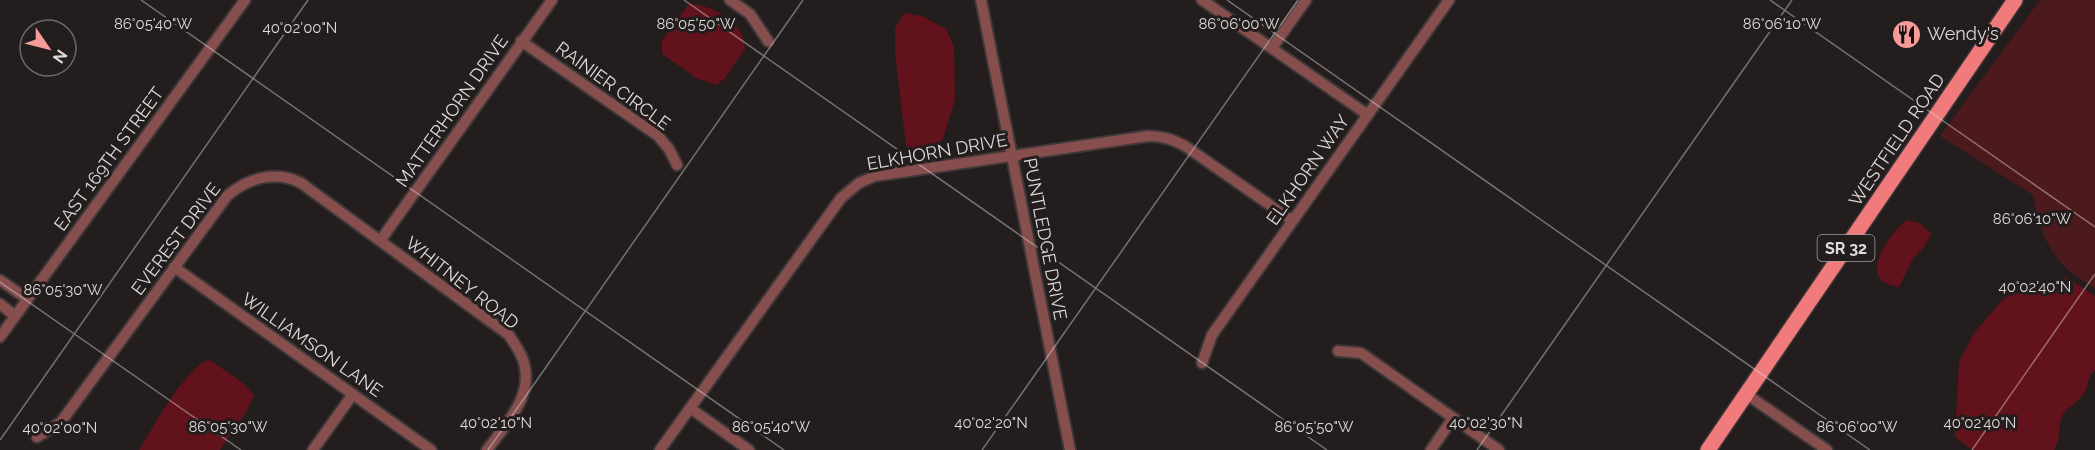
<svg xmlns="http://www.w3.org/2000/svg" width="2095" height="450" font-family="Raleway,sans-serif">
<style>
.green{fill:#4c1a1c}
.water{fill:#62121b}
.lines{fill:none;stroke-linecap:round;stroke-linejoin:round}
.minor-casing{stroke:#3d3737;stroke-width:14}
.primary-casing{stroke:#3d3737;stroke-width:18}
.minor{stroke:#874e4e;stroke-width:10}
.primary{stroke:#f17a7c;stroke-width:15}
.ticks{fill:none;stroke:#dedada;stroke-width:1.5;stroke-opacity:0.45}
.labels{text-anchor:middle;stroke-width:6;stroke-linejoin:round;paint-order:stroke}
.shield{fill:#231d1d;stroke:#a6a1a1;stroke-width:1.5}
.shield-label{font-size:16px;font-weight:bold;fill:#dedada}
.poi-label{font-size:18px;fill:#dedada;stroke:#231d1d;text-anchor:start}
.street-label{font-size:18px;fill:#dedada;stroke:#231d1d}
.ticks-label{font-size:15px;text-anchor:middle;fill:#dedada;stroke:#231d1d;stroke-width:6;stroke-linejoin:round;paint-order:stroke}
</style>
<rect width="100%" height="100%" fill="#231d1d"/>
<path class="green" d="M2040,0H2095V288C2087,283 2078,278 2071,272C2047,253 2038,224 2033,195L1940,136Z"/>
<path class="water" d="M689,4C708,5 733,16 742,35C744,38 744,45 745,49L724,79L716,85L698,79L662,54V40Z
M904,13L922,16L946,29L954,46L955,99L943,139L928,150L910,152L906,145L895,53V28Z
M1907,220L1920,223L1931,234L1924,247L1913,258L1899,287C1855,282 1887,235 1907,220Z
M2067,277L2095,296V370C2084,381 2090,389 2080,398C2074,405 2065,408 2061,418C2058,429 2061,440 2054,450H1972L1955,437L1959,362L1974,333L2004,298Z
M209,359C225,372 242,379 254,395L246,412L220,450H139C154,426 184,370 209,359Z"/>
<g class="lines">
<defs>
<path id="minor" d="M730,0L750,14L768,41
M981,0L1070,450
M1202,0L1368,115
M521,41L658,136L669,149L677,165
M1272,48L1306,0
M380,241L552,0
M174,267L431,450
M0,280L27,299
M0,304L15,316
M0,337L245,0
M1338,351L1361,353L1499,450
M1202,363L1212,335L1449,0
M1746,394L1827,450
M690,408L749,450
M37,437L61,422L227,196C247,178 276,170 301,183L509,335C513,342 518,348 521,355C538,392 507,423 487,450
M313,450L353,394
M660,450L841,198L859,183L875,176L1148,136C1162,136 1173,139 1185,146L1293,221
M1431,450L1453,418"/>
<path id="primary" d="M1708,450L2015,0"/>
</defs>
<use href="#minor" class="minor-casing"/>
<use href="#primary" class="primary-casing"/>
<use href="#minor" class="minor"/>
<use href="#primary" class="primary"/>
</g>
<path class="ticks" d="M141,0L784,450M684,0L1327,450M1227,0L1870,450M1770,0L2095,227M0,282L241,450M0,440L308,0M488,450L803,0M982,450L1298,0M1477,450L1792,0M1972,450L2095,274"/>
<defs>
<symbol id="restaurant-disc" viewBox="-11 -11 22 22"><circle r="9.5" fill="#f59b9a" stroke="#231d1d"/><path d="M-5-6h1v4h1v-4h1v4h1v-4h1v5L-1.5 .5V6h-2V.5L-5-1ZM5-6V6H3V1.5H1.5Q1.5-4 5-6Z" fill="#111"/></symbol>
</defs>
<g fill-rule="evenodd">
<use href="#restaurant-disc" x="1890" y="18" width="33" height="33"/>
</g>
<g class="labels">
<rect class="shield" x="1817.5" y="235" width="57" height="26" rx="4.5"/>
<g class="shield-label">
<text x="1846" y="254">SR 32</text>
</g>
<g class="poi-label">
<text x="1927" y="40">Wendy's</text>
</g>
<g class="street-label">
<text transform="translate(613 86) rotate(36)" y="6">RAINIER CIRCLE</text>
<text transform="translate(452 111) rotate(-55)" y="6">MATTERHORN DRIVE</text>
<text transform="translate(1897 140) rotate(-56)" y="6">WESTFIELD ROAD</text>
<text transform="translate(937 152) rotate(-10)" y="6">ELKHORN DRIVE</text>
<text transform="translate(109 159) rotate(-54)" y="6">EAST 169TH STREET</text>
<text transform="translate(1308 170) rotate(-55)" y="6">ELKHORN WAY</text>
<text transform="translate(176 239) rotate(-53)" y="6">EVEREST DRIVE</text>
<text transform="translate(1045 239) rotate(79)" y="6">PUNTLEDGE DRIVE</text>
<text transform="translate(462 283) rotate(38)" y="6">WHITNEY ROAD</text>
<text transform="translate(312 345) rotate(35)" y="6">WILLIAMSON LANE</text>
</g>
</g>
<g class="ticks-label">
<text x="153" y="29">86°05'40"W</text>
<text x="696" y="29">86°05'50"W</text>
<text x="1239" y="29">86°06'00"W</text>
<text x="1782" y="29">86°06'10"W</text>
<text x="300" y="33">40°02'00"N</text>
<text x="2032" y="224">86°06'10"W</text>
<text x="2035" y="292">40°02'40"N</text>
<text x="63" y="295">86°05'30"W</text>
<text x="496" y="428">40°02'10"N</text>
<text x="991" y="428">40°02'20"N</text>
<text x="1486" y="428">40°02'30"N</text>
<text x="1980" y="428">40°02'40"N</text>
<text x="228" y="432">86°05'30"W</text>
<text x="771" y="432">86°05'40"W</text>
<text x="1314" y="432">86°05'50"W</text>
<text x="1857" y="432">86°06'00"W</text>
<text x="60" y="433">40°02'00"N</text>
</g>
<g transform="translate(48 48) rotate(125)"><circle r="28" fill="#231d1d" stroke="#6e6969" stroke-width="1.5"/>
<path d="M0-4.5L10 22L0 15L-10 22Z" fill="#f59b9a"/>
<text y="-9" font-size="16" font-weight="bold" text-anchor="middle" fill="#dedada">N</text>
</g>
</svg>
